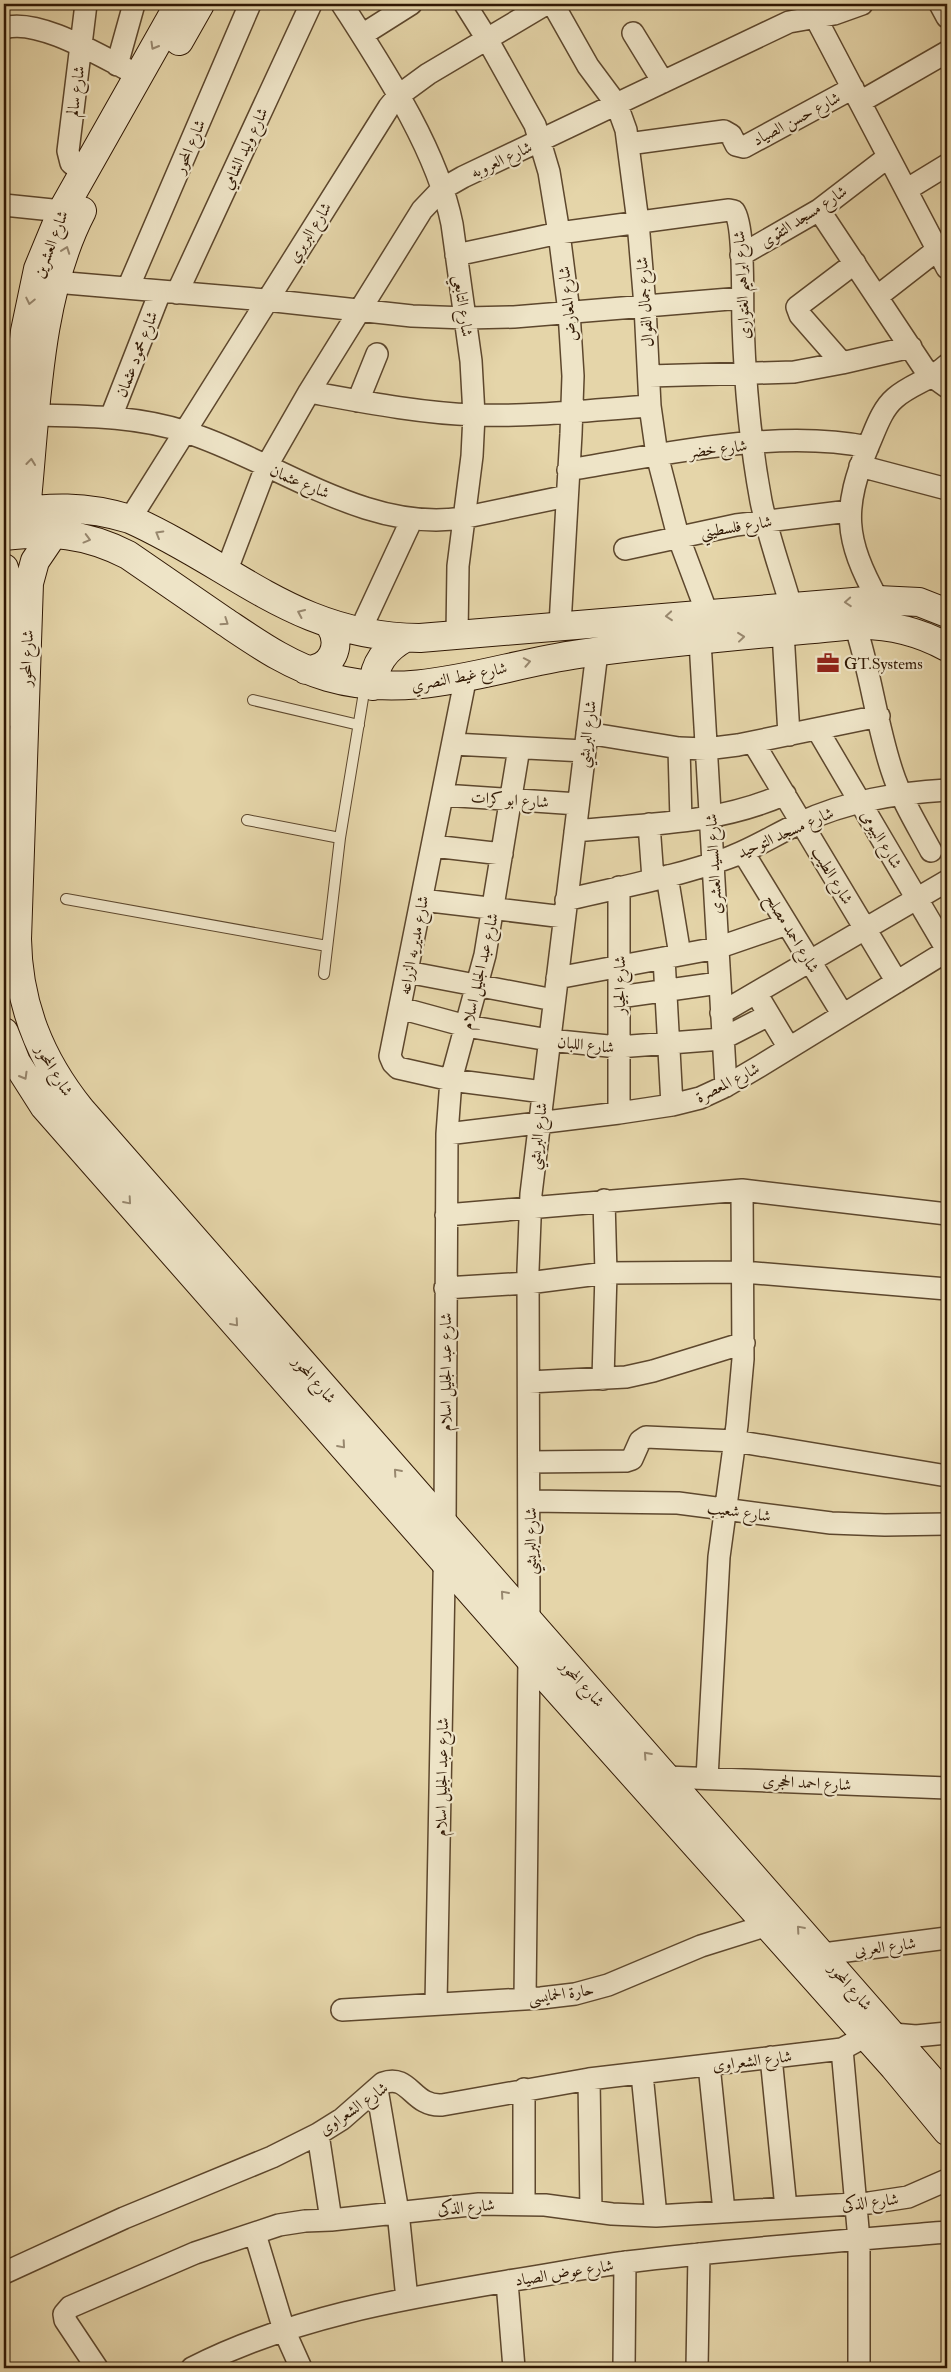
<svg xmlns="http://www.w3.org/2000/svg" width="951" height="2372" font-family="'IM FELL Double Pica',Amiri,serif">
<style>
.lines{fill:none;stroke-linecap:round;stroke-linejoin:round}
.service-casing{stroke:#5d472d;stroke-width:12}
.minor-casing{stroke:#5d472d;stroke-width:24}
.secondary-casing{stroke:#301804;stroke-width:30}
.service{stroke:#eee4c7;stroke-width:10}
.minor{stroke:#eee4c7;stroke-width:21}
.secondary{stroke:#eee4c7;stroke-width:28}
.oneway{stroke:#98886f}
.labels{text-anchor:middle;stroke-width:4.5;stroke-linejoin:round;paint-order:stroke}
.street-label{font-size:16px;fill:#301804;stroke:#eee4c7}
.poi-label{font-size:16px;fill:#301804;stroke:#eee4c7;text-anchor:start}
</style>
<rect width="100%" height="100%" fill="#e5d5a9"/>
<filter id="stains"><feTurbulence type="fractalNoise" baseFrequency=".004" numOctaves="4"/><feColorMatrix values="0 0 0 0 .2 0 0 0 0 .09 0 0 0 0 .02 0 0 0 .5 -.17"/></filter>
<radialGradient id="worn" r=".72"><stop offset=".6" stop-color="#630" stop-opacity="0"/><stop offset="1" stop-color="#630" stop-opacity=".3"/></radialGradient>
<g class="lines">
<defs>
<path id="service" d="M253,700L359,725
M247,820L340,838
M66,899L327,946
M324,974L340,838L365,686"/>
<path id="minor" d="M342,4C383,68 437,149 452,224L471,361L474,415L472,456L458,566L457,635
M465,4L487,39L535,125L549,172L559,233L569,312L573,376L571,434L560,625
M553,4L588,66L617,105L626,130L638,222L645,306L650,406L657,455L678,536L707,613
M940,4L947,17
M810,7L947,268
M4,28C39,17 105,59 138,75
M633,33L663,82
M362,35L411,4
M117,65L134,4
M860,102L947,52
M628,144L724,131L731,135L736,145L744,147L853,88
M83,173L71,163L68,151L86,4
M906,190L947,165
M4,205L62,211
M819,210L924,368L933,377L947,387
M456,255L559,233L729,210L734,211C745,225 742,303 743,324C745,383 750,442 761,501C768,536 781,571 791,606
M741,255L819,210L888,157
M55,282L266,300L412,316L466,318L514,317L742,298
M128,288L250,4
M177,293L311,4
M878,296L937,250
M842,363L800,315L797,307L855,263
M649,376L794,372L842,363L911,347
M309,392C364,402 420,413 475,415C533,417 592,410 650,406
M358,401L377,354
M36,415C87,416 137,416 186,432C274,460 366,533 462,518L567,496
M111,417L160,292
M860,466L947,489
M568,470C661,455 776,428 868,447
M130,519L389,107L398,96L428,74L546,4
M625,549L736,525L849,511
M226,572L266,467L309,392L422,210L442,189L463,177L789,22L834,14L862,4
M878,600C844,538 842,509 869,444C876,428 882,409 895,398C911,384 931,380 947,365
M855,625C871,673 876,723 892,771C901,799 917,825 931,851
M783,632L789,735
M359,633L412,519
M700,641L726,1086
M466,676L390,1056L393,1063L398,1068L451,1080L543,1092
M817,729L947,950
M587,733L679,748L706,749L738,745L879,716
M753,742L897,982
M453,744L584,751
M679,748L681,821
M443,795L578,804
M649,824L653,879
M575,831C645,824 719,824 785,794
M433,846L502,854
M743,852L843,1015
M667,876L680,955
M422,900L564,917
M566,900C620,887 676,877 728,858C753,849 776,834 800,823C847,801 896,793 947,790
M664,958L672,1105
M407,972L554,1000
M557,978L717,948L787,924
M619,997L719,983
M762,1003L789,1048
M400,1008L466,1026L549,1040L618,1047L722,1039L769,1015
M721,1013L947,881
M619,1113V887
M447,1134L619,1113L672,1105L700,1098L726,1086L760,1066L947,951
M446,1215L742,1190L947,1214
M445,1288L528,1283L606,1273L743,1272L947,1289
M603,1379L606,1273L604,1200
M529,1382L626,1377L653,1371L744,1343
M529,1462L626,1461L632,1459L640,1441L646,1437L735,1441L947,1476
M530,1501L678,1503L831,1523L885,1525L947,1524
M529,1624L528,1270L531,1194L597,652
M666,1777L947,1788
M707,1778L719,1557L737,1425L743,1359L742,1190
M823,1954L947,1938
M525,1998L529,1658
M436,2004L445,1527L447,1134L451,1080L485,955L519,748
M342,2010L541,1998L575,1994L608,1985L701,1946L768,1925
M893,2034L916,2036L947,2033
M842,2049L859,2240V2368
M771,2057L786,2208
M709,2065L724,2211
M642,2074L656,2216
M589,2079L591,2211
M377,2089L398,2212L407,2299
M524,2089V2203
M318,2134L331,2220
M255,2234L284,2330L301,2368
M4,2273L124,2218L272,2157L318,2134L342,2119L383,2083C410,2073 412,2107 442,2105L589,2079L842,2049L866,2036
M507,2282L514,2368
M97,2368L65,2320L64,2314L70,2307L195,2253L279,2225L305,2221L331,2220L479,2204L545,2205L612,2214L656,2216L869,2203L908,2197L947,2180
M192,2368C290,2318 400,2299 508,2281C548,2275 587,2267 627,2262C733,2249 840,2241 947,2232
M624,2368L625,2262
M697,2368L699,2254"/>
<path id="secondary" d="M179,41L200,4
M26,510C36,415 37,297 82,211
M4,512L25,331L38,269L62,211L179,4
M4,513C51,507 84,505 130,519C235,566 296,637 420,638L878,600L919,602L947,613
M54,533L35,561L29,583L17,939C18,1004 40,1059 81,1110L947,2098
M4,536C51,531 85,533 128,555C160,577 192,599 224,621C257,643 289,666 328,677C414,702 494,666 579,654C670,641 763,634 855,625C889,624 918,631 947,647
M4,568L10,596L4,713
M306,670C332,670 343,645 330,625
M373,686C374,664 386,648 405,638
M4,1032L16,1062L44,1106L529,1658L894,2067L947,2131"/>
</defs>
<use href="#service" class="service-casing"/>
<use href="#minor" class="minor-casing"/>
<use href="#secondary" class="secondary-casing"/>
<use href="#service" class="service"/>
<use href="#minor" class="minor"/>
<use href="#secondary" class="secondary"/>
</g>
<defs><path id="oneway-chevron" d="M-2-3.5L2.5 0L-2 3.5" fill="none" stroke-width="1.6" stroke-linecap="round" stroke-linejoin="round" transform="scale(1.25)"/></defs>
<g class="oneway">
<use href="#oneway-chevron" transform="translate(154 46) rotate(120)"/>
<use href="#oneway-chevron" transform="translate(66 250) rotate(-70)"/>
<use href="#oneway-chevron" transform="translate(30 301) rotate(102)"/>
<use href="#oneway-chevron" transform="translate(31 462) rotate(-84)"/>
<use href="#oneway-chevron" transform="translate(159 534) rotate(-150)"/>
<use href="#oneway-chevron" transform="translate(87 539) rotate(15)"/>
<use href="#oneway-chevron" transform="translate(848 602) rotate(176)"/>
<use href="#oneway-chevron" transform="translate(301 613) rotate(-156)"/>
<use href="#oneway-chevron" transform="translate(669 616) rotate(175)"/>
<use href="#oneway-chevron" transform="translate(225 622) rotate(34)"/>
<use href="#oneway-chevron" transform="translate(741 637) rotate(-6)"/>
<use href="#oneway-chevron" transform="translate(527 662) rotate(-11)"/>
<use href="#oneway-chevron" transform="translate(24 1076) rotate(60)"/>
<use href="#oneway-chevron" transform="translate(128 1201) rotate(49)"/>
<use href="#oneway-chevron" transform="translate(235 1323) rotate(49)"/>
<use href="#oneway-chevron" transform="translate(342 1445) rotate(49)"/>
<use href="#oneway-chevron" transform="translate(397 1472) rotate(-131)"/>
<use href="#oneway-chevron" transform="translate(504 1594) rotate(-131)"/>
<use href="#oneway-chevron" transform="translate(647 1755) rotate(-132)"/>
<use href="#oneway-chevron" transform="translate(800 1929) rotate(-131)"/>
</g>
<defs>
<symbol id="office-bare" viewBox="-9 -9 18 18"><path d="M-6-3h4V-5.5h4V-3h4V5H-6ZM-1-4.5V-3h2v-1.5ZM-6 0V1H6V0Z" fill="#8f2418" stroke="#eee4c7" stroke-width="2.5" paint-order="stroke"/></symbol>
</defs>
<g fill-rule="evenodd">
<use href="#office-bare" x="812" y="647" width="32" height="32"/>
</g>
<g class="labels">
<g class="street-label">
<text transform="translate(75 91) rotate(-82)" y="6">شارع سالم</text>
<text transform="translate(796 118) rotate(-28)" y="6">شارع حسن الصياد</text>
<text transform="translate(189 146) rotate(-67)" y="6">شارع المحور</text>
<text transform="translate(244 148) rotate(-65)" y="6">شارع وليد الشامي</text>
<text transform="translate(501 159) rotate(-25)" y="6">شارع العروبه</text>
<text transform="translate(803 216) rotate(-33)" y="6">شارع مسجد التقوى</text>
<text transform="translate(309 232) rotate(-58)" y="6">شارع البربري</text>
<text transform="translate(50 244) rotate(-69)" y="6">شارع العشرين</text>
<text transform="translate(741 285) rotate(-93)" y="6">شارع ابراهيم الغتوارى</text>
<text transform="translate(644 302) rotate(-94)" y="6">شارع جمال الفوال</text>
<text transform="translate(567 304) rotate(-96)" y="6">شارع المعارض</text>
<text transform="translate(464 306) rotate(82)" y="6">شارع التابعي</text>
<text transform="translate(136 354) rotate(-69)" y="6">شارع محمود عثمان</text>
<text transform="translate(718 448) rotate(-7)" y="6">شارع خضر</text>
<text transform="translate(300 481) rotate(23)" y="6">شارع عثمان</text>
<text transform="translate(736 526) rotate(-9)" y="6">شارع فلسطيني</text>
<text transform="translate(26 658) rotate(-88)" y="6">شارع المحور</text>
<text transform="translate(459 676) rotate(-11)" y="6">شارع غيط النصري</text>
<text transform="translate(586 734) rotate(-83)" y="6">شارع البريشي</text>
<text transform="translate(510 799) rotate(4)" y="6">شارع ابو كرات</text>
<text transform="translate(785 832) rotate(-24)" y="6">شارع مسجد التوحيد</text>
<text transform="translate(882 839) rotate(59)" y="6">شارع البيومى</text>
<text transform="translate(713 864) rotate(-93)" y="6">شارع السيد العشرى</text>
<text transform="translate(833 875) rotate(59)" y="6">شارع الطيب</text>
<text transform="translate(793 933) rotate(59)" y="6">شارع احمد مصلح</text>
<text transform="translate(413 945) rotate(-79)" y="6">شارع مديريه الزراعه</text>
<text transform="translate(479 971) rotate(-77)" y="6">شارع عبد الجليل اسلام</text>
<text transform="translate(619 985) rotate(-90)" y="6">شارع الجيار</text>
<text transform="translate(586 1044) rotate(6)" y="6">شارع اللبان</text>
<text transform="translate(55 1070) rotate(59)" y="6">شارع المحور</text>
<text transform="translate(727 1082) rotate(-27)" y="6">شارع المعصرة</text>
<text transform="translate(537 1136) rotate(-83)" y="6">شارع البريشي</text>
<text transform="translate(445 1372) rotate(-90)" y="6">شارع عبد الجليل اسلام</text>
<text transform="translate(315 1379) rotate(49)" y="6">شارع المحور</text>
<text transform="translate(739 1511) rotate(8)" y="6">شارع شعيب</text>
<text transform="translate(530 1541) rotate(-90)" y="6">شارع البريشي</text>
<text transform="translate(583 1683) rotate(48)" y="6">شارع المحور</text>
<text transform="translate(441 1777) rotate(-89)" y="6">شارع عبد الجليل اسلام</text>
<text transform="translate(807 1782) rotate(3)" y="6">شارع احمد الحجرى</text>
<text transform="translate(885 1946) rotate(-7)" y="6">شارع العربى</text>
<text transform="translate(851 1986) rotate(49)" y="6">شارع المحور</text>
<text transform="translate(561 1993) rotate(-8)" y="6">حارة الحمايسى</text>
<text transform="translate(752 2060) rotate(-7)" y="6">شارع الشعراوى</text>
<text transform="translate(353 2108) rotate(-35)" y="6">شارع الشعراوى</text>
<text transform="translate(870 2201) rotate(-6)" y="6">شارع الذكى</text>
<text transform="translate(466 2206) rotate(-4)" y="6">شارع الذكى</text>
<text transform="translate(564 2272) rotate(-9)" y="6">شارع عوض الصياد</text>
</g>
<g class="poi-label">
<text x="844" y="669">GT.Systems</text>
</g>
</g>
<rect width="951" height="2372" fill="none" stroke="#e5d5a9" stroke-width="20"/>
<rect x="5" y="5" width="941" height="2362" fill="none" stroke="#301804" stroke-width="2.5"/>
<rect x="10" y="10" width="931" height="2352" fill="none" stroke="#301804"/>
<rect width="100%" height="100%" filter="url(#stains)"/>
<rect width="100%" height="100%" fill="url(#worn)"/>
</svg>
